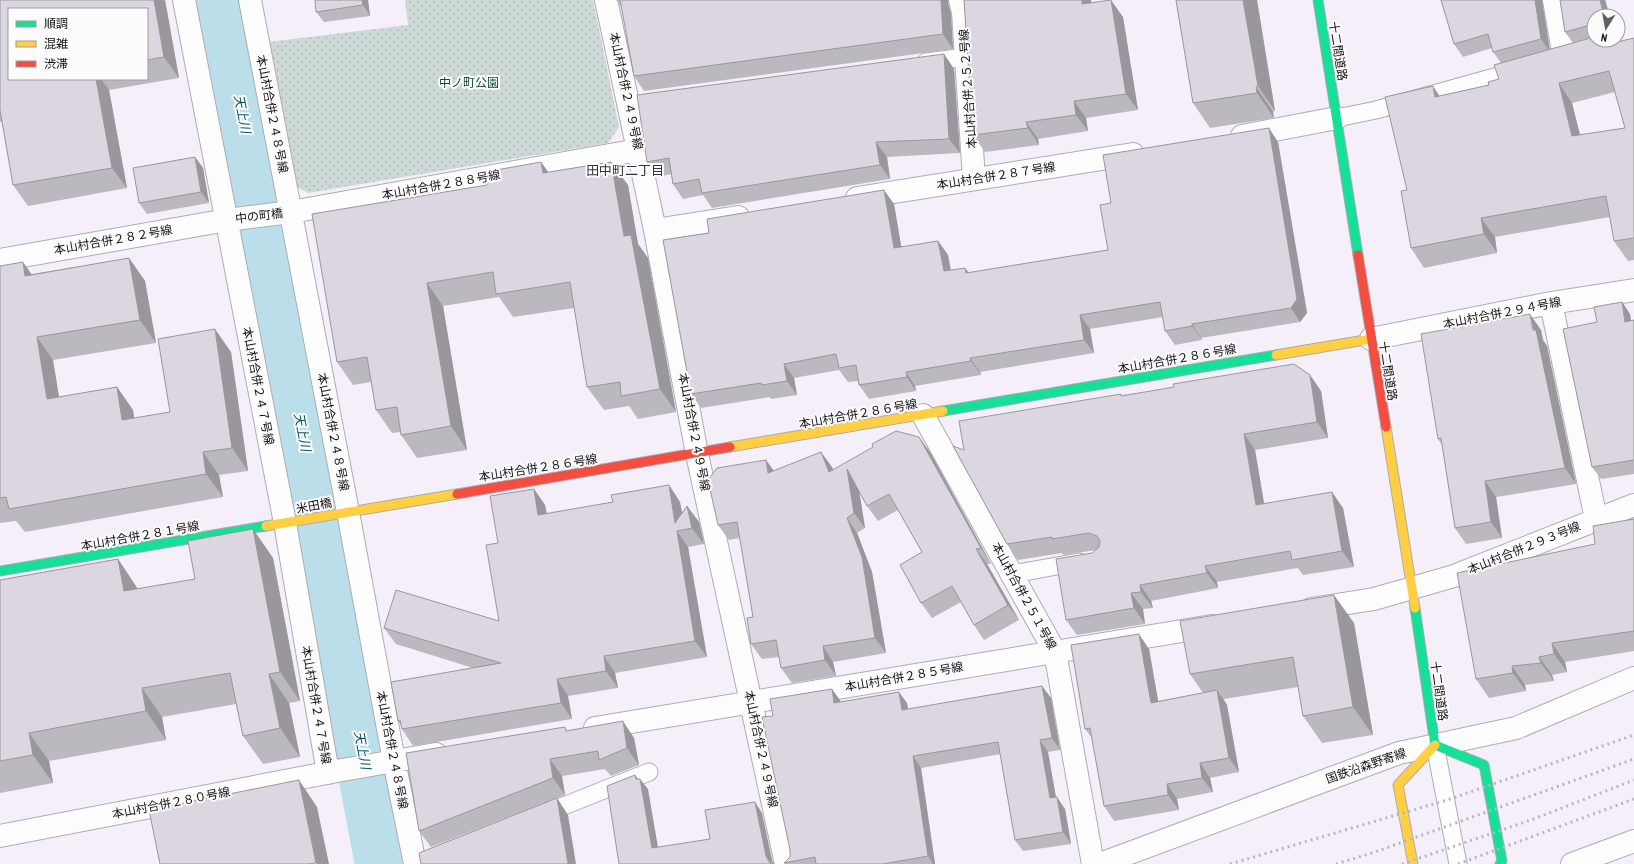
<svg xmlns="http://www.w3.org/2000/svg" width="1634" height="864" font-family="'PT Sans Narrow','Noto Sans JP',sans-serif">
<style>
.grass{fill:url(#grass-dots)}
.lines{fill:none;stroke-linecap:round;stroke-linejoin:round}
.river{stroke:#badeea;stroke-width:58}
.lane-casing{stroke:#afabb3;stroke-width:19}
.street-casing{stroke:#afabb3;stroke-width:24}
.fast-casing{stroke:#afabb3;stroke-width:11}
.slow-casing{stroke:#afabb3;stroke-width:11}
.jam-casing{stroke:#afabb3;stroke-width:11}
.lane{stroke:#fefdfe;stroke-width:17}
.street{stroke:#fefdfe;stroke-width:22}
.fast{stroke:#16e098;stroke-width:9}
.slow{stroke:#ffcf43;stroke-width:9}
.jam{stroke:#f24e42;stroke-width:9}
.rail{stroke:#b8b6b9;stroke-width:3;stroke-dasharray:2 4;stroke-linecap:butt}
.wall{fill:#bcb8c0;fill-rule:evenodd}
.shaded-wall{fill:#99969c}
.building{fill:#dbd6df;stroke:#99969c;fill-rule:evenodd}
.labels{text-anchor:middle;stroke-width:4;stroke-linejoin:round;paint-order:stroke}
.street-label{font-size:12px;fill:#130f16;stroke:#fcfcfc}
.park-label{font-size:12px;fill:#104932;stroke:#fcfcfc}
.water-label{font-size:13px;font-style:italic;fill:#00515f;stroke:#fcfcfc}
.neighbourhood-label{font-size:13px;fill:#393040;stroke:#fcfcfc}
</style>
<defs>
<pattern id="grass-dots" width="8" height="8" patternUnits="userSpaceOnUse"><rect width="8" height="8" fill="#cdd9d6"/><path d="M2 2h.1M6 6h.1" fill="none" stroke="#afb9b7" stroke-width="1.8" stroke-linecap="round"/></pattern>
</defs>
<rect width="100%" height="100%" fill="#f5effa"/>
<path class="grass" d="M405,0H593L619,127L608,143L308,193L293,184L268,42L408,25Z"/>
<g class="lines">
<path class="river" d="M222,0L384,864"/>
<defs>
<path id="lane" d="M926,62L966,57
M1337,118L1376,110L1520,70
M1013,574L1079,562
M1435,745L1458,864
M541,815L649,772"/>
<path id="street" d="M184,0L285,523L328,773
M250,0L348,512L394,761L415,864
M606,0L655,230L697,454L786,864
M960,0L963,12L974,179
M1554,0L1564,57
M1242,136L1337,118
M857,198L1133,154
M655,230L738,217
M0,260L227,220L291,212L638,150
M1551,303L1596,519
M1371,339L1551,303L1634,290
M923,415L1055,652L1093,864
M1311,609L1374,599L1454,576L1634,505
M595,728L1212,626
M0,836L342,770L436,754
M1100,864L1399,753L1516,728L1634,678
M1572,864L1634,841"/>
<path id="fast" d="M1318,0L1358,255
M943,411L1276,355
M0,571L266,526
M1415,608L1435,745
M1435,745L1484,765L1502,861L1500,864"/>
<path id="slow" d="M1276,355L1371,339
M1386,427L1415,608
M730,447L943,411
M266,526L457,494
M1413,864L1398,785L1435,745"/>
<path id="jam" d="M1358,255L1386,427
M457,494L730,447"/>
</defs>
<use href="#lane" class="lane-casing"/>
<use href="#street" class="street-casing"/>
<use href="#fast" class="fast-casing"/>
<use href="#slow" class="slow-casing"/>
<use href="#jam" class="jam-casing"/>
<use href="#lane" class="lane"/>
<use href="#street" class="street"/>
<use href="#fast" class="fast"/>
<use href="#slow" class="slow"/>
<use href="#jam" class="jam"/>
<path class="rail" d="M1230,864L1447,800L1634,735
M1336,864L1375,852L1634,759
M1402,864L1531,820L1634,780
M1458,864L1634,799"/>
</g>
<path class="wall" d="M0,0H165L179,78L109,90L127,188L28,206L13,185L2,122H0ZM147,9V79H9Z
M368,0L370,16L324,22L316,12Z
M616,0H948V3L951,14L953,49L644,91L634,76L622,8Z
M964,0H1091V3L1123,17L1138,110L1086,118L1088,131L1038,139L1039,145L985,152L973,135Z
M1176,0H1257L1275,111L1273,112L1274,118L1210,128L1193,103Z
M1441,0H1542L1550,49L1573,43L1565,32L1560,0H1605L1610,16H1594V40L1613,43L1634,38V260L1628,261L1614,241L1610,217L1495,237L1497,253L1424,268L1411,248L1407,190L1439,96L1489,85L1499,79L1501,63L1493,52L1492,48L1463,57L1454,44ZM1615,92L1625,128L1580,135L1572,103Z
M944,54L954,69L960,153L887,157L890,179L712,208L703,195L683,199L673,184L671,174L658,177L647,162Z
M1278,142L1307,313L1300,322L1201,338L1202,340L1175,345L1165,331L1163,317L1090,329L1094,353L980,372L981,375L915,386L916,391L869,399L859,385L858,381L848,382L839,370L794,378L797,395L771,399L770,397L701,408L691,394L894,204L901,247L938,241L948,255L951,270L965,268L969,273L1108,250L1111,203Z
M195,157L203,168L209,203L147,214L139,203Z
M541,162L548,172L628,185L638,244L648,258L676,412L638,419L629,406L604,410L587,387L574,308L513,317L499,297L443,306L467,450L417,458L401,435V432L392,433L376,410L371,382L353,385L337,362L487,185Z
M129,258L145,281L156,343L53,360L59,397L117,387L133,410L134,418L170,412L231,352L248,471L219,475L223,497L25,532L16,521L0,523V266L32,274Z
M1622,302L1630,314L1631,321L1634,320V474L1601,479L1592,467L1597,322Z
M1541,330L1543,340L1547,346L1576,484L1496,497L1502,538L1466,544L1455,528L1442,445L1438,439Z
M1310,375L1321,391L1328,438L1255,450L1264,503L1343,508L1354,567L1303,575L1298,568L1217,582L1218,588L1151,601L1153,608L1143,609L1145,624L1077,635L1066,620L1092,553L1096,550L1064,555L1062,553L1018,560L1007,544L964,450L1122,395Z
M930,452L991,564H987L1019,620L984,640L974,625L961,602L932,618L921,603L922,552L898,510L878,521L867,506L859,490L865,528L857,533L872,572L886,653L833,662L836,676L792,683L781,668L779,657L762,659L751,644L753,617L740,538L729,540L718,525L774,471L832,467L833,470Z
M669,485L680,502L682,513L687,506L699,522L704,544L688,547L707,657L615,673L618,688L568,696L572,719L413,746L402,729L401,725L398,721L473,668L396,644L384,628L499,621L498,543L534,489L545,505L547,514L613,502Z
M1634,519V651L1565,662L1567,672L1552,675L1554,681L1525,685L1526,691L1489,698L1476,679L1595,544Z
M253,529L273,558L300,701L289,703L300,757L263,764L243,736L236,704L162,717L166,740L49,761L53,783L0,793V580L118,559L138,589L195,579Z
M1354,623L1373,735L1322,743L1303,716L1298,687L1224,699L1227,705L1239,772L1210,778L1213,792L1177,799L1179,810L1114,821L1104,806L1092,738L1085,729L1149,649L1158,701L1203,693L1190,674Z
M1042,686L1051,698L1060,750L1048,752L1056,797L1065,809L1071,844L1023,851L1015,840L1001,754L921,768L935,864H785L784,863L790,857V850L773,716L840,700V702L907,703L908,709Z
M567,731L634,738L639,765L611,776L605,769L562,776L565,795L431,847L419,831Z"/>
<path class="shaded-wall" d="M154,0H165L179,78L164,57Z
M362,0H368L370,16L363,5Z
M941,0H948V3L951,14L953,49L943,34Z
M1082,0H1091L1094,21L1082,4Z
M1111,0L1123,17L1138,110L1126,94Z
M1243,0H1257L1275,111L1258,86Z
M1535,0H1542L1550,52L1541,39Z
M1600,0H1605L1610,16H1604Z
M1608,40H1611L1620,53L1609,44Z
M944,54L954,69L960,153L949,139Z
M96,79H101L109,90L127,188L112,168Z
M1559,83L1572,103L1585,155L1572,136Z
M1433,86L1446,106L1435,97Z
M1256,87L1273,112L1274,118L1257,93Z
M1074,101L1086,118L1088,131L1076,115Z
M1026,122L1038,139L1039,145L1028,128Z
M1269,128L1278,142L1307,313L1300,322L1291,308Z
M876,142L887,157L890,179L880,165Z
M195,157L203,168L209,203L201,192Z
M541,162L558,186L543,173Z
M611,162L628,185L638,244L648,258L676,412L660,389L624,236Z
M884,190L894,204L904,262L894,248Z
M1481,218L1495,237L1497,253L1484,234Z
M938,241L948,255L953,285L944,271Z
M129,258L145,281L156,343L140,320Z
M23,262L39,285L25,276Z
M965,268L975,281L966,273Z
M427,283L443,306L467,450L451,426Z
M1622,302L1630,314L1633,334L1625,322Z
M1530,314L1541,330L1543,340L1547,346L1576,484L1565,468Z
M1080,315L1090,329L1094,353L1084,340Z
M1192,324L1201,338L1202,340L1192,326Z
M215,329L231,352L248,471L232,448Z
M37,337L53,360L63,422L47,399Z
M970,358L980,372L981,375L971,361Z
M784,364L794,378L797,395L787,381Z
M906,372L915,386L916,391L907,377Z
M1310,375L1321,391L1328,438L1317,422Z
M117,387L133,410L138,443L122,420Z
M1244,434L1255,450L1267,521L1256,505Z
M919,437L930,452L991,564L981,548Z
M203,452L219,475L223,497L206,474Z
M821,452L832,467L839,487L829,472Z
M766,460L777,475L768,473Z
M847,469L858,484L865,528L854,513Z
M1485,481L1496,497L1502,538L1491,522Z
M669,485L680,502L685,529L675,523Z
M534,489L545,505L550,532L538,515Z
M1332,492L1343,508L1354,567L1342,551Z
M687,506L699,522L704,544L692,528Z
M847,518L857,533L872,572L886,653L875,638Z
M253,529L273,558L300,701L280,672Z
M677,531L688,547L707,657L695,641Z
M976,549L987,564L1019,620L1008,605Z
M118,559L137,588L143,620L124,591Z
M1205,566L1217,582L1218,588L1207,573Z
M1140,585L1151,601L1153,608L1141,592Z
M1131,593L1143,609L1145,624L1134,608Z
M1334,595L1354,623L1373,735L1353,707Z
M1139,634L1149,649L1161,717L1151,703Z
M1552,643L1565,662L1567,672L1554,654Z
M823,646L833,662L836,676L825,660Z
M604,656L615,673L618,688L606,671Z
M1539,657L1552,675L1554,681L1541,663Z
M1512,666L1525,685L1526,691L1513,673Z
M269,674L289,703L300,757L280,728Z
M557,679L568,696L572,719L561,703Z
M1042,686L1051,698L1060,750L1052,738Z
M142,688L162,717L166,740L146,711Z
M832,689L840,700L842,714L834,703Z
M1217,690L1227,705L1239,772L1229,758Z
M899,692L907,703L910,721L902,710Z
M623,721L634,738L639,765L627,748Z
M29,733L49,761L53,783L33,755Z
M1040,740L1048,752L1058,810L1050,798Z
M913,756L921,768L935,864H933L928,856Z
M550,759L562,776L565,795L553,778Z
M1200,763L1210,778L1213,792L1202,778Z
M635,775L641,783L640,779L648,789L660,859L652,848Z
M299,780L317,807L329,864H317L316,863Z
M1167,784L1177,799L1179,810L1168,795Z
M1057,797L1065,809L1071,844L1063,832Z
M557,798L568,815L576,864H568Z
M755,802L762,813L773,864H771L766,856Z"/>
<path class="building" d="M0,0H154L164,57L147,60V9H9V79H96L112,168L13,185L0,110Z
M315,0H362L363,5L316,12Z
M620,0H941L943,34L634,76Z
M964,0H1082V4L1111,0L1126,94L1074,101L1076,115L1026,122L1028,128L973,135Z
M1176,0H1243L1258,86L1256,87L1257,93L1193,103Z
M1441,0H1535L1541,39L1493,52L1488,34L1454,44Z
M1560,0H1600L1604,16H1594V24L1565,32Z
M1594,37V40H1608L1609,44L1634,38V238L1614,241L1606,196L1481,218L1484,234L1411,248L1401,191L1407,190L1385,97L1433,86L1435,97L1489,85L1488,82L1499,79L1494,65ZM1609,71L1625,128L1572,136L1559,83Z
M944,54L949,139L876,142L880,165L702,193L699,179L673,184L669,158L647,162L637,95Z
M1269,128L1297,299L1291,308L1192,324V326L1165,331L1160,302L1080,315L1084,340L970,358L971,361L906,372L907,377L859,385L856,365L839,368L836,354L784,364L787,381L762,385L761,383L691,394L663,240L709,233L707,219L884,190L894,248L938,241L944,271L965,268L966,273L1108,250L1100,205L1111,203L1103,155Z
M195,157L201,192L139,203L133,168Z
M541,162L543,173L611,162L624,236L631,235L660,389L621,396L620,382L587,387L570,282L496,294L493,272L427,283L451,426L401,435L397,407L376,410L367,357L337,362L312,214L487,185L485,172Z
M129,258L140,320L37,337L47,399L117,387L122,420L170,412L158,339L215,329L232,448L203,452L206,474L9,509L6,497L0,498V266L23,262L25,276Z
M1622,302L1625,322L1634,320V460L1592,467L1563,329L1597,322L1594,307Z
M1530,314L1533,330H1536L1565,468L1485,481L1491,522L1455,528L1441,438L1438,439L1421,334Z
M1294,364L1310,375L1317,422L1244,434L1256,505L1332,492L1342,551L1292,560L1290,551L1205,566L1207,573L1140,585L1141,592L1131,593L1134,608L1066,620L1056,559L1092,553L1099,547L1100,541L1097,536L1089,533L1052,539V537L1007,544L953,446L964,450L959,421L1121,394V396L1174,387L1173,384Z
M896,431L919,437L981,548L976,549L1008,605L974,625L952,586L921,603L900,565L922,552L889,494L867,506L847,469L854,513L847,518L862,557L875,638L823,646L825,660L781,668L776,640L751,644L747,618L753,617L737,522L718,525L708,480L717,468L766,460L768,473L821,452L829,472L873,447L872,444Z
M669,485L675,523L687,506L692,528L677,531L695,641L604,656L606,671L557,679L561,703L402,729L400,720L398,721L391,682L501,663L384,628L396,590L499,621L486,545L498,543L490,496L534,489L538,515L613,502L611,495Z
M1634,519V631L1552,643L1554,654L1539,657L1541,663L1512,666L1513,673L1476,679L1457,573L1595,544L1593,526Z
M253,529L280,672L269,674L280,728L243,736L230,673L142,688L146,711L29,733L33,755L0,761V580L118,559L124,591L195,579L188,541Z
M1334,595L1353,707L1303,716L1293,657L1190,674L1180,621Z
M1139,634L1151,703L1217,690L1229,758L1200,763L1202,778L1167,784L1168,795L1104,806L1090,728L1085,729L1071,645Z
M1042,686L1052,738L1040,740L1050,798L1057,797L1063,832L1015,840L998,742L913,756L928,856L883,864H816L815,857L784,863L790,857V850L762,717L773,716L770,699L832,689L834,703L899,692L902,710Z
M623,721L627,748L599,760L598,751L550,759L553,778L419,831L406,753L565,727L566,731Z
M635,775L636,779H640L652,848L710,839L705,810L755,802L766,856L769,862L774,864H619L607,786Z
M299,780L316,863L308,864H160L149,810Z
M557,798L568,864H421L419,853Z"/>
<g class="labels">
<g class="street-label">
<text transform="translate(1338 51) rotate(81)" y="4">十二間道路</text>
<text transform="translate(968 89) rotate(-94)" y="4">本山村合併２５２号線</text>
<text transform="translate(626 91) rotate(78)" y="4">本山村合併２４９号線</text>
<text transform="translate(272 114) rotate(79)" y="4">本山村合併２４８号線</text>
<text transform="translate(996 176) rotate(-9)" y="4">本山村合併２８７号線</text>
<text transform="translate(441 185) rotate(-10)" y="4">本山村合併２８８号線</text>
<text transform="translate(259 216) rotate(-7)" y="4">中の町橋</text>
<text transform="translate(113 240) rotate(-10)" y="4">本山村合併２８２号線</text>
<text transform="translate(1502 313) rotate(-11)" y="4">本山村合併２９４号線</text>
<text transform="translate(1177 359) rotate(-10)" y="4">本山村合併２８６号線</text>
<text transform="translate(1388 371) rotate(81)" y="4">十二間道路</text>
<text transform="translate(258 386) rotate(79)" y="4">本山村合併２４７号線</text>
<text transform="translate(858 414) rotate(-10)" y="4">本山村合併２８６号線</text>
<text transform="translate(333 432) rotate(79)" y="4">本山村合併２４８号線</text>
<text transform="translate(694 432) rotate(79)" y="4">本山村合併２４９号線</text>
<text transform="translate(538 468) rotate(-9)" y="4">本山村合併２８６号線</text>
<text transform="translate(314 506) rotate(-11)" y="4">米田橋</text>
<text transform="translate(140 536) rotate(-10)" y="4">本山村合併２８１号線</text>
<text transform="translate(1524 548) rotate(-22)" y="4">本山村合併２９３号線</text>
<text transform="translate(1024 596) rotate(61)" y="4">本山村合併２５１号線</text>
<text transform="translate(904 677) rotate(-10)" y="4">本山村合併２８５号線</text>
<text transform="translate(1439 691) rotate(82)" y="4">十二間道路</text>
<text transform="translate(316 705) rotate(80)" y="4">本山村合併２４７号線</text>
<text transform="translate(761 749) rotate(78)" y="4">本山村合併２４９号線</text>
<text transform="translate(392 750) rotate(79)" y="4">本山村合併２４８号線</text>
<text transform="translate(1366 766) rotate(-19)" y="4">国鉄沿森野寄線</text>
<text transform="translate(171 803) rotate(-11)" y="4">本山村合併２８０号線</text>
</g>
<g class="park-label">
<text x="469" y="87">中ノ町公園</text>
</g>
<g class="water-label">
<text transform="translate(243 114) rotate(79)" y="5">天上川</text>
<text transform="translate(303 432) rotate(79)" y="5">天上川</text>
<text transform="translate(363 750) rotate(79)" y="5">天上川</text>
</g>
<g class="neighbourhood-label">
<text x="625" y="175">田中町二丁目</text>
</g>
</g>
<rect x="8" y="8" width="140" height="72" fill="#fcfcfc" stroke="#9f9da0"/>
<rect x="16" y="21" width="20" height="6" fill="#16e098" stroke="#9f9da0"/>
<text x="44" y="28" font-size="12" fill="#130f16">順調</text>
<rect x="16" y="41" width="20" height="6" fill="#ffcf43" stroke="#9f9da0"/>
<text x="44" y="48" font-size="12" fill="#130f16">混雑</text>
<rect x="16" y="61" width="20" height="6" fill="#f24e42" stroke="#9f9da0"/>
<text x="44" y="68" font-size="12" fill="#130f16">渋滞</text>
<g transform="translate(1606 28) rotate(191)"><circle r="19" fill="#fcfcfc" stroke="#9f9da0"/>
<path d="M0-3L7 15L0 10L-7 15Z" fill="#625d66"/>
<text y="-6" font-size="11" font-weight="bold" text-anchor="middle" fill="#130f16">N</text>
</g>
</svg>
